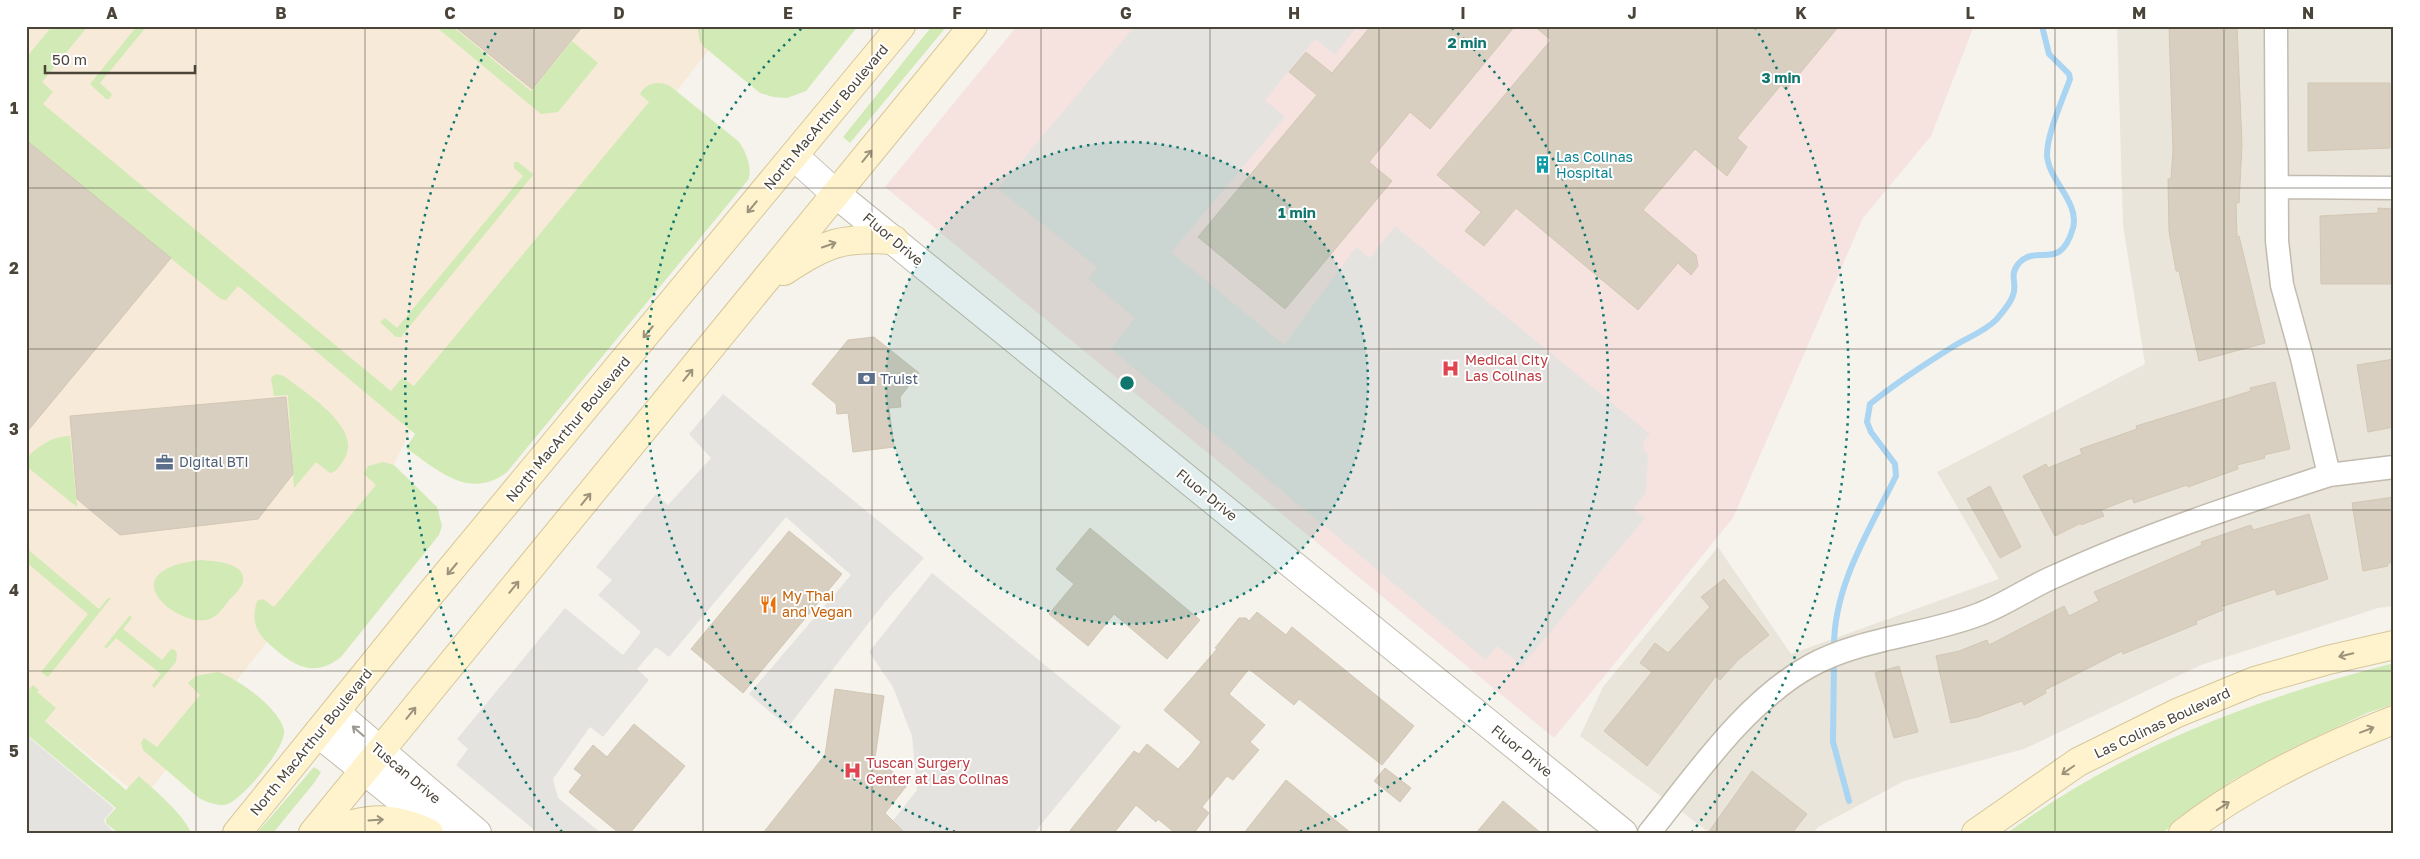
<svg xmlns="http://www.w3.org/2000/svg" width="2420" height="859" font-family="'Golos Text',sans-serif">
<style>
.residential{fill:#eae5da}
.commercial{fill:#f7ead8}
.medical{fill:#f6e3e0}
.green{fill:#d2eab5}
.parking{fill:#e5e3e0}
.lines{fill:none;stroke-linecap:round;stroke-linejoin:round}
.stream{stroke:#a9d4f2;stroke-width:6}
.building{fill:#d8cfc1;stroke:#d3c7b4}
.minor-casing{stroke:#c2bbae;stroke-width:25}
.tertiary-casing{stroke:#c2bbae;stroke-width:30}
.secondary-casing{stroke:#d6c79b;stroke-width:30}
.minor{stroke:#fff;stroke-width:22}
.tertiary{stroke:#fff;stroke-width:28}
.secondary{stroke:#fff3cd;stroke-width:28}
.oneway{stroke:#9c937c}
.oneway2{stroke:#9c9892}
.grid{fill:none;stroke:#4b4439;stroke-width:1;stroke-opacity:0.55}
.ring{fill:none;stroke:#0f766e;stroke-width:2.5;stroke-dasharray:2.5 5}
.labels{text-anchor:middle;stroke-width:4;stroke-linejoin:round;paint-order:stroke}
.street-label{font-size:14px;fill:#4b4439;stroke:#fff}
.culture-label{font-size:14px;fill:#0d838f;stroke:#fff;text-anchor:start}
.health-label{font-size:14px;fill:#be3a42;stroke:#fff;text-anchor:start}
.service-label{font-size:14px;fill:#4e5e75;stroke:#fff;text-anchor:start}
.food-label{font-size:14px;fill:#c56008;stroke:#fff;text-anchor:start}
.centre{fill:#0f766e;stroke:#fff;stroke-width:2.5}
.ring-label{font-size:15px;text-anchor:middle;font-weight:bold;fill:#0f766e;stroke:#fff;stroke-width:4;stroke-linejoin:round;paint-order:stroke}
.neatline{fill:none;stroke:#4b4439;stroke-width:2}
.grid-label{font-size:16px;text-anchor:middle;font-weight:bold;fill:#4b4439}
</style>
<rect width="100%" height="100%" fill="#f6f3ec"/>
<path class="residential" d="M2117,26H2394V606L2378,608L2201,665L2024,749L1904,781L1818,827L1813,833H1710L1580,736L1603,687L1718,547L1791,654L1999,579L1937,472L2145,364L2123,225Z"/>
<path class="commercial" d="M26,26H728L416,419L373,508L143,799L26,705Z"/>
<path class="medical" d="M1017,26H1974L1931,136L1863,218L1733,518L1554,738L885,187Z"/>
<path class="green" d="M52,26H88L42,82L53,92L43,104L391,391L402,378L414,386L649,102L640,94C646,83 659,80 670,86L738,141C746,151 753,168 748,180L507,472C469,501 438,470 406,448L415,434L238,286L226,300L221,299L26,141V58Z
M137,26H147L100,83L112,94L109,99H106L90,84Z
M435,26H452L531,91L572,41L598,63L558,112L541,114Z
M697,26H858L806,91L787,98L773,97L760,93L703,46L700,41Z
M932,26H947L850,143L843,137Z
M514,162H518L532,173L533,175L401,337H396L380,322L385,318L397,328L523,176L514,168Z
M276,374L284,376C305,393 366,429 343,461C339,466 337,472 330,473L316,462L294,488L288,395L274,396L271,378Z
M70,436L77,507L26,466V459C37,446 53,436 70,436Z
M383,462L394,465L437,507L442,526L439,535L341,657C317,676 298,669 276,650C258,635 250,625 257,601L263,599L274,607L376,485L364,474L368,466Z
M26,548L99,609L108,598H111L48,677L41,672L88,614L26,562Z
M200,560C213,561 247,562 243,582C241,589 234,595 229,600C224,607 218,616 210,619C182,630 105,572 200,560Z
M130,615L132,618L123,629L162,660L171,649L175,650L177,654L176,662L154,688L152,685L161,674L116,638L107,648L104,647Z
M2394,663V704L2367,713L2288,750L2233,780L2162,833H2007C2122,748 2257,698 2394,663Z
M218,672C237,678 282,710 284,731C286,748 243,798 228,804C218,807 207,802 199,798L143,750L141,742L144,738L157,747L200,695L188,683L196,676Z
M33,685L39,690L37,692L56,708L45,721L126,790L139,776C154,790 184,814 191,833H118L106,823V819L116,808L26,734V693Z
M314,767L321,772L314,783L273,833H257Z"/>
<path class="parking" d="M1135,26H1357L1335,55L1315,39L1265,100L1285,117L1171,252L1284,345L1356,247L1370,258L1395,226L1650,434L1643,443L1644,450L1648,454L1646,493L1633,509L1645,518L1522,666L1497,646L1486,660L1111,349L1135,318L1088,279L1097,267L998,189Z
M723,394L924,558L885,602L788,727L749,694L851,575L786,517L669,657L656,647L637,669L649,680L603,737L590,727L553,779L558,798L601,833H538L456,765L468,749L457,739L565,608L623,655L641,632L598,595L612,580L596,567L656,494L668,505L711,458L689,434Z
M932,573L1121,727L1034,833H883L917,790L912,736L893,687L869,652Z
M26,735L114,808L104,820L105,823L115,833H26Z"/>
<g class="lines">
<path class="stream" d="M1834,649C1833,586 1869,531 1896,476L1895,464L1871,432L1867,422L1870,404C1897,382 1925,364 1954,346C1967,338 1985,331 1996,320C2001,314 2011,303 2013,295C2018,283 2008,276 2019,263C2038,243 2060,273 2073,228C2080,202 2048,180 2047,155C2047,133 2063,99 2070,79L2069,74L2049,54L2042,26
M1834,659L1833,742L1849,801"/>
</g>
<path class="building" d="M454,26H583L532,89Z
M1371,26H1515L1430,129L1410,112L1369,162L1392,181L1285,309L1198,237L1317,95L1289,72L1306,52L1332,73Z
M1534,26H1839L1786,90L1781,85L1737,138L1747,147L1727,176L1695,149L1643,210L1696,255L1698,266L1691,275L1678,263L1638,310L1516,208L1484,246L1465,231L1481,212L1437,175L1551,40Z
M2169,26H2237L2242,145L2239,203H2236L2237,237L2239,236L2265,343L2199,361L2179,271H2176L2169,231L2168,179H2171L2173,150Z
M2308,83H2390V148L2308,151Z
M26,140L171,258L26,433Z
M2378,208L2394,209V284H2321L2320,216L2378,213Z
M874,337L919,373L900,397L901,407L889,408L894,447L853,452L848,413L837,414L836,404L812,384L848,340Z
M2394,359V427L2368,432L2357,365Z
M2275,382L2290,449L2264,455L2265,458L2237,465L2238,469L2188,487L2187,485L2134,503L2132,498L2101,510L2104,516L2081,525V523L2055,536L2023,476L2046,464L2048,468L2082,454L2080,449L2137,429L2136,426L2251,391L2250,388Z
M286,397L293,474L258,519L120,535L77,499L70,416Z
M1990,486L2021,547L2000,558L1967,499Z
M2394,497V562L2388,563V566L2363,571L2352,503Z
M2309,514L2328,579L2277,595L2275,589L2221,607L2223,610L2196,621L2197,624L2123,654L2122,651L2045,690L2046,693L2024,705L2022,701L1978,717L1951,723L1936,656L1959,651L1987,640L1989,645L2064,606L2069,616L2099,601L2094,592L2202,545L2201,542L2251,525L2253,530Z
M1090,528L1200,620L1167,659L1114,614L1088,646L1049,614L1074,584L1056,569Z
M789,531L842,574L743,693L691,649Z
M1724,579L1769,635L1738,660L1720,680L1716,676L1647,766L1604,731L1652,672L1640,663L1655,643L1668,653L1710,607L1701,597Z
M1257,612L1286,635L1292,627L1414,726L1382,765L1299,699L1294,705L1249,669L1229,694L1265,725L1250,742L1259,750L1233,780L1227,776L1202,807L1209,813L1194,833H1175L1158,819L1156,822L1136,805L1114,833H1068L1134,751L1139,754L1147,744L1178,769L1190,756L1201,742L1164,710L1217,649L1215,648L1239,618H1246L1249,621Z
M1899,666L1918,732L1894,738L1875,673Z
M835,689L884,696L875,758L908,784L885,813L905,833H763L825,755Z
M634,724L685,766L630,833H619L569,792L582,775L574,769L593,745L607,757Z
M1385,768L1411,788L1400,802L1374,781Z
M1752,771L1807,814L1792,833H1708Z
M1286,780L1351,833H1244Z
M1503,801L1541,833H1476Z"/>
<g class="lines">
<defs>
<path id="minor" d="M2276,26L2277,241L2282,285L2302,358L2329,475L2394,467
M2278,187L2394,188
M1649,833C1696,775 1745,702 1810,666C1860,638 1927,635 1980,614C2007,604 2031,586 2058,575C2145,535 2237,505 2329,475"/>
<path id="tertiary" d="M794,156L836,194L1623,833
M335,712L477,833
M318,733L442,833"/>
<path id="secondary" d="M784,271C827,242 843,237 894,240
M237,833L427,598L901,26
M313,833L973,26
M329,833C366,816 392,816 429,833
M1976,833L2078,762L2177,713L2255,681L2328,660L2394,645
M2183,833C2246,784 2319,749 2394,720"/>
</defs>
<use href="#minor" class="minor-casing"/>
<use href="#tertiary" class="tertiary-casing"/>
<use href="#secondary" class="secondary-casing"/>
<use href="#minor" class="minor"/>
<use href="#tertiary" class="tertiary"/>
<use href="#secondary" class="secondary"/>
</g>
<defs><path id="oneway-shaft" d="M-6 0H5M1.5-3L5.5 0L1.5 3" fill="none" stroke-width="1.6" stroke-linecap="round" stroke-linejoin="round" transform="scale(1.25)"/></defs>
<g class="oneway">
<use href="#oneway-shaft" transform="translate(867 156) rotate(-51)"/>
<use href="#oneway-shaft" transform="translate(752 207) rotate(130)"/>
<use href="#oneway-shaft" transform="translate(829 245) rotate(-19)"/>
<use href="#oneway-shaft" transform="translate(648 332) rotate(130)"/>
<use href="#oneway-shaft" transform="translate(688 375) rotate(-51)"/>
<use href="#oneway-shaft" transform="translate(586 499) rotate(-51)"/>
<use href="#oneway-shaft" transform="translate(452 569) rotate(130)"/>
<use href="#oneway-shaft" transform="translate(514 587) rotate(-51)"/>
<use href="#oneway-shaft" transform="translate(2346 655) rotate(167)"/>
<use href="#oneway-shaft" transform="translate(411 713) rotate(-51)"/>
<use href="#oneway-shaft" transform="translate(2367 730) rotate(-21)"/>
<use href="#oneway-shaft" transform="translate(2068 770) rotate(145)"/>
<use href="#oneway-shaft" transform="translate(2223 806) rotate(-33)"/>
<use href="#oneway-shaft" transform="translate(376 820) rotate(-4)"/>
</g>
<use class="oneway2" href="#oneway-shaft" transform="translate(358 731) rotate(-139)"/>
<path class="grid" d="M196,26V833M365,26V833M534,26V833M703,26V833M872,26V833M1041,26V833M1210,26V833M1379,26V833M1548,26V833M1717,26V833M1886,26V833M2055,26V833M2224,26V833M26,188H2394M26,349H2394M26,510H2394M26,671H2394"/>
<circle cx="1127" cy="383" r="241" fill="#0f766e" fill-opacity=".12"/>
<g class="ring">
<circle cx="1127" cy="383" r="241"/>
<path d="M955 832A481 481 0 0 1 802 28M1452 28A481 481 0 0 1 1299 832"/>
<path d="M562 832A722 722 0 0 1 499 27M1755 27A722 722 0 0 1 1692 832"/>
</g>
<defs>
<symbol id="building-bare" viewBox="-9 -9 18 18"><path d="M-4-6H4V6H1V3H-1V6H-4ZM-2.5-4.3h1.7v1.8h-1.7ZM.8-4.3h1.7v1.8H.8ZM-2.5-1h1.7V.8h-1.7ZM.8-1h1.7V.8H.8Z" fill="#0f9aa8" stroke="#fff" stroke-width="2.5" paint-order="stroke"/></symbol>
<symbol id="hospital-bare" viewBox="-9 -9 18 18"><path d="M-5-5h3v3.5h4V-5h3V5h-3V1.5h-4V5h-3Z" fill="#e0444e" stroke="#fff" stroke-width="2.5" paint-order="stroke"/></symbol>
<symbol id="bank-bare" viewBox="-9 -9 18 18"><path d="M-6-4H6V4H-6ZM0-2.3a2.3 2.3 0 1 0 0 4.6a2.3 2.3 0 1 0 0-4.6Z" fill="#5c6f8a" stroke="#fff" stroke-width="2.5" paint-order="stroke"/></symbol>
<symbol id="office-bare" viewBox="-9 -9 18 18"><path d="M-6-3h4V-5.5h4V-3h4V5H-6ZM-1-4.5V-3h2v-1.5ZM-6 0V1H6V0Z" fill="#5c6f8a" stroke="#fff" stroke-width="2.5" paint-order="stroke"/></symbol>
<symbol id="restaurant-bare" viewBox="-9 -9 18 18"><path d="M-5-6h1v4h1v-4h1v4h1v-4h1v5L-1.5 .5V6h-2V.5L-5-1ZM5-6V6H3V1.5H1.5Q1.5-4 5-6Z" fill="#e8710a" stroke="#fff" stroke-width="2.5" paint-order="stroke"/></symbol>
</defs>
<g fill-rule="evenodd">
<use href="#building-bare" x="1530" y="152" width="25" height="25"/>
<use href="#hospital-bare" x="1438" y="356" width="25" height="25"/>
<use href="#bank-bare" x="854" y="366" width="25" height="25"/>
<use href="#office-bare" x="152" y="450" width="25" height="25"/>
<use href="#restaurant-bare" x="756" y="592" width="25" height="25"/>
<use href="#hospital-bare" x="840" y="758" width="25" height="25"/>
</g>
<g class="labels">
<g class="street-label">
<text transform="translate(826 117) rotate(-50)" y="5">North MacArthur Boulevard</text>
<text transform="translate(893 239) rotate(40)" y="5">Fluor Drive</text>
<text transform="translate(568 429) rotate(-50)" y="5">North MacArthur Boulevard</text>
<text transform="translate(1207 495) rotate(39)" y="5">Fluor Drive</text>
<text transform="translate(2162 723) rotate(-25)" y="5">Las Colinas Boulevard</text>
<text transform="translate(311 742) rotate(-51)" y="5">North MacArthur Boulevard</text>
<text transform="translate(1522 751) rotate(39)" y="5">Fluor Drive</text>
<text transform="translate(406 773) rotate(40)" y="5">Tuscan Drive</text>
</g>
<g class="culture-label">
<text x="1556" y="162">Las Colinas<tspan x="1556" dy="16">Hospital</tspan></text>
</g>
<g class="health-label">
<text x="1465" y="365">Medical City<tspan x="1465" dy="16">Las Colinas</tspan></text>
<text x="866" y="768">Tuscan Surgery<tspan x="866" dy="16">Center at Las Colinas</tspan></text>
</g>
<g class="service-label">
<text x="880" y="384">Truist</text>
<text x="179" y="467">Digital BTI</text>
</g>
<g class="food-label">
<text x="782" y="601">My Thai<tspan x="782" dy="16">and Vegan</tspan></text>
</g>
</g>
<circle cx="1127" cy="383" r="8" class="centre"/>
<g class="ring-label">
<text x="1467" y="48">2 min</text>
<text x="1781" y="83">3 min</text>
<text x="1297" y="218">1 min</text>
</g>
<rect width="2420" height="859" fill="none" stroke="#ffffff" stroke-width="55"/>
<path d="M45 65v8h150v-8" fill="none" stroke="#4b4439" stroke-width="2.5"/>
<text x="52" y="65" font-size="15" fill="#4b4439" stroke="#ffffff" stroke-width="4" paint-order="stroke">50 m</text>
<rect x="28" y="28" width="2364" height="804" class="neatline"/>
<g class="grid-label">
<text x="112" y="19">A</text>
<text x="281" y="19">B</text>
<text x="450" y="19">C</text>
<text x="619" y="19">D</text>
<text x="788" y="19">E</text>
<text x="957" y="19">F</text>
<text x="1126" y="19">G</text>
<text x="1294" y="19">H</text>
<text x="1463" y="19">I</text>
<text x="1632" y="19">J</text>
<text x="1801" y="19">K</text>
<text x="1970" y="19">L</text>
<text x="2139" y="19">M</text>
<text x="2308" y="19">N</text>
<text x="14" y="114">1</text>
<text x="14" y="274">2</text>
<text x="14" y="435">3</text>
<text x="14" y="596">4</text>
<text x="14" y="757">5</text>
</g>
</svg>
